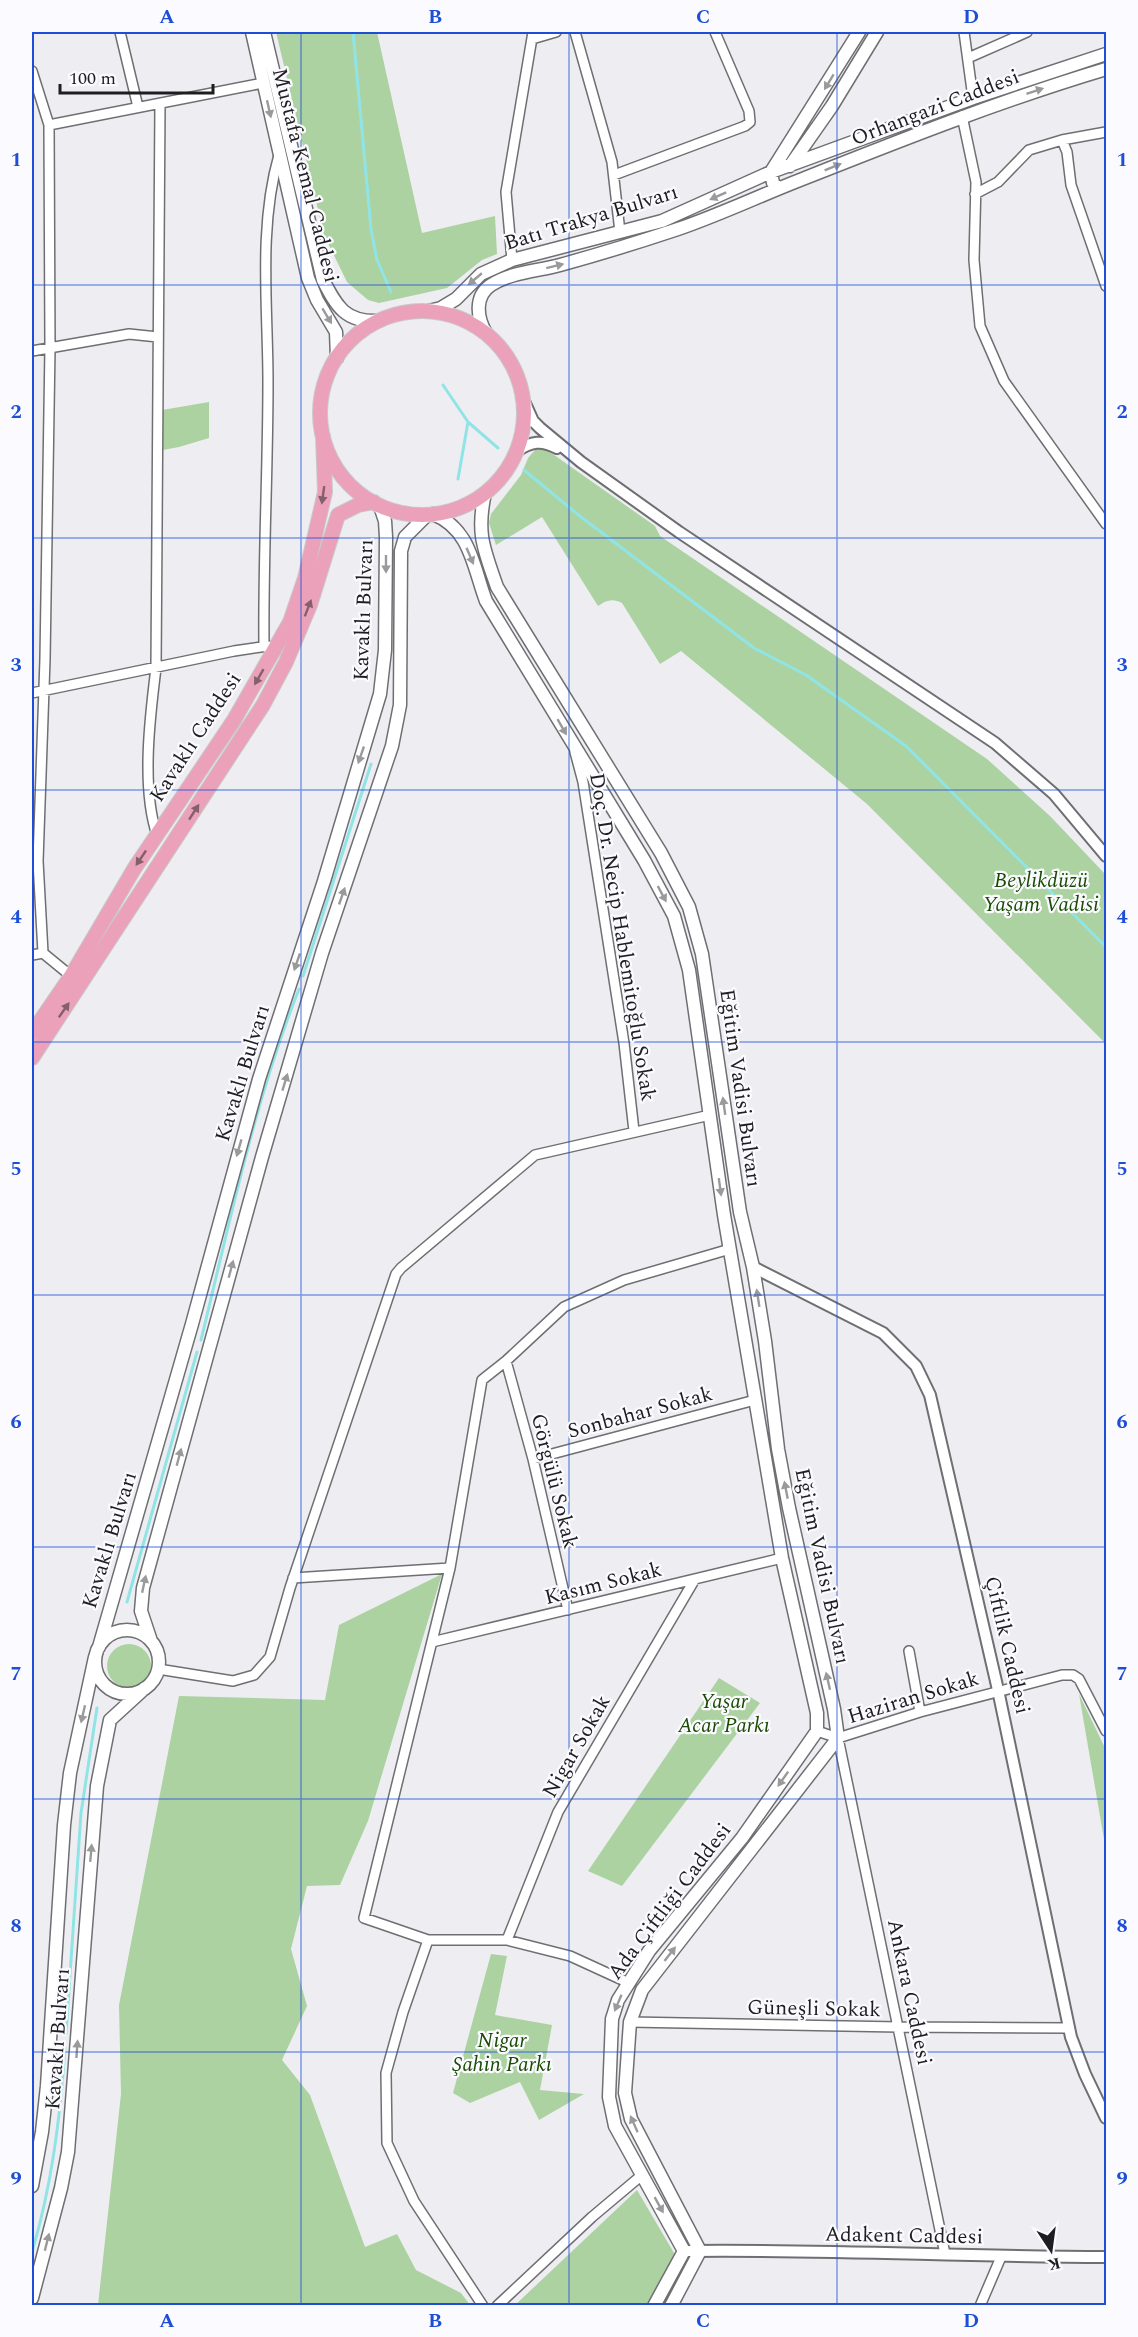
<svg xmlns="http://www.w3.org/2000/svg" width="1138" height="2337" font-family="Spectral,serif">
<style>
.green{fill:#acd2a1}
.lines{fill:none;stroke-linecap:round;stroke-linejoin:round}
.stream{stroke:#91e4e5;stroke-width:3}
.minor-casing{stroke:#6f6f73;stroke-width:12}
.tertiary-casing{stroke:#6f6f73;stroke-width:14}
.secondary-casing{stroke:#6f6f73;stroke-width:15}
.primary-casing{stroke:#c9c9c9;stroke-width:16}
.minor{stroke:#fff;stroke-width:9}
.tertiary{stroke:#fff;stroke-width:10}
.secondary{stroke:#fff;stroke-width:12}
.primary{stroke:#eba1b9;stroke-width:14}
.oneway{fill:#9a9a9b}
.oneway2{fill:#84606c}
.grid{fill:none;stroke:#1d4ed8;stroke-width:1.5;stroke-opacity:0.55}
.labels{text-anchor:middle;stroke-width:4.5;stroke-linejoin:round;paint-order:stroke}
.street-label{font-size:21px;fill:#1e1e20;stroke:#fbfbff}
.park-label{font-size:21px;font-style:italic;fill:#194b03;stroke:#fbfbff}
.neatline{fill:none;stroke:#1d4ed8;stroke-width:2}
.grid-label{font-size:20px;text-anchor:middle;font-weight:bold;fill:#1d4ed8}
</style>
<rect width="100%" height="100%" fill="#eeeef2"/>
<path class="green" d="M276,32H377L422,233L495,216L497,254L482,260L447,288L379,303L368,300L347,282L324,235Z
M209,402V438L179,447L163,450L162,410Z
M536,449L547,450L655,526L660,536L987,759L1050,816L1106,875V1044L867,804L681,651L660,664L622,603C613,598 606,600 598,606L542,517L496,545L489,523L491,514L521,475L528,458Z
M442,1574L368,1821L340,1885L307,1886L291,1949L307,2006L282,2060L310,2095L365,2247L397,2234L416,2270L461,2293L470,2305H98L121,2094L119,2005L179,1696L325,1700L339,1625Z
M107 1666a22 22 0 1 1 44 0a22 22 0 1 1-44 0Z
M719,1678L760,1703L622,1886L588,1871Z
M1079,1694L1106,1750V1851Z
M491,1954L507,1956L495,2015L552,2025L540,2090L584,2094L539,2120L520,2082L470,2103L453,2093Z
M637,2190L674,2253L675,2263L649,2305L514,2306Z"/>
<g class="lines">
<path class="stream" d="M353,32L371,229L377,260L391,292
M443,385L468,422L498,448
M524,470L581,517L754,648L806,675L906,746L1106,947
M458,479L468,422
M303,976L371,764
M201,1340C230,1222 254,1102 299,989
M127,1602L197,1352
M66,2034L81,1813L97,1708
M32,2252C52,2185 60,2118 65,2048"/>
<defs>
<path id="minor" d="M120,32L138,107
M575,32L612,162L620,232
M964,32L973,98
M532,39L556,32
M968,58L1027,32
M32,71L49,125L50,348L45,659L38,861L43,953
M962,116L976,182L974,260L980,326L1004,381L1106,524
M49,125L263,83
M1062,140L1067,152L1071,185L1106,286
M614,175L745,126L750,122L749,111L715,32
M975,194L998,182L1029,150L1062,140L1106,132
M512,260L506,192L533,32
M32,351L129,334L158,337
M264,646C263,558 268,470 268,382C268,307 258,228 279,155
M32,693L234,651L268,646
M575,752L583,782L624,1043L634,1131
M157,835C141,788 150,716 156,668L160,104
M32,955L43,953L71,976
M506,1361L533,1459L568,1610
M533,1459L755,1400
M293,1578L450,1568
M432,1642L782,1558
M909,1651L920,1712
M158,1669L233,1681L254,1675L270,1657L290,1588L396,1274L401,1268L535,1155L710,1115
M817,1731L838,1738
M838,1738L945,2254
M838,1738L920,1712L1062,1675H1073L1079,1679L1106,1731
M428,1940L403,2012L386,2073L387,2143L414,2201L483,2306
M507,1940L558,1812L695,1579
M629,1983L570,1956L507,1940H428L364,1918L450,1568L482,1380L506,1361L564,1307L624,1280L730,1249
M630,2022L899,2027L1069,2028
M497,2306L592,2217L642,2175
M980,2306L1001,2257"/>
<path id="tertiary" d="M524,401L533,421L540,428L581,462L679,532L995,743L1054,794L1106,856
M517,451C531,441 542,440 557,448
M753,1267L883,1333L916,1366L930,1395L998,1690L1071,2037L1085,2074L1106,2118
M684,2251C825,2249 966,2257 1106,2257"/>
<path id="secondary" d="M252,32L308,278L317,300L336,332L337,358
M264,32L323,280C337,307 345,322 378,321
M790,166L832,106L877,32
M778,188L773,183L771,172L859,32
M429,311L441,308L456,299L481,274L512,260L662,221L771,172L973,98L1106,54
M486,333C477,318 474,296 491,285C511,272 538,271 560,265C600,254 639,242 678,229C719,215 759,196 800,180C901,140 1002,100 1106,69
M485,493C476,534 484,549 497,587L661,853L689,907L702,954L740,1212L753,1267L765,1341L778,1449L789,1508L834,1709L838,1738L642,1990L630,2022L625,2093L631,2119L700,2251L671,2306
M433,514C471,529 473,567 486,601L644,860L674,916L689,970L724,1215L782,1558L817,1713V1731L742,1838L649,1951L618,2000L612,2019L609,2097L615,2126L684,2251L654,2306
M95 1662a32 32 0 1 1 64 0a32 32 0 1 1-64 0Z
M151,1641L141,1611L143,1588L262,1157L322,953L392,746L400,705L401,551L405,537L427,515
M99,1647L192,1324L259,1079L324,881L380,694L385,650L386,537L385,521L380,506
M32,2186L42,2132L47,2086L64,1825L70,1773L95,1657
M32,2298L61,2188L68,2152L97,1786L110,1720L145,1688"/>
<path id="primary" d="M320 413a102 102 0 1 1 204 0a102 102 0 1 1-204 0Z
M32,1033L71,976L134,869L234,720L290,622L305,578L325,492L323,436
M32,1058L263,705L286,662L310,605L338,515L358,505L374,502"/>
</defs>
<use href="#minor" class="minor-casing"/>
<use href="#tertiary" class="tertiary-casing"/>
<use href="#secondary" class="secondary-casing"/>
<use href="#primary" class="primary-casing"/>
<use href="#minor" class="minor"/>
<use href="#tertiary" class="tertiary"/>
<use href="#secondary" class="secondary"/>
<use href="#primary" class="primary"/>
</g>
<defs><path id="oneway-solid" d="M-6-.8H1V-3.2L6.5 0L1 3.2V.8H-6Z" transform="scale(1.5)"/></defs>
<g class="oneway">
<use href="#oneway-solid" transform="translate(829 82) rotate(121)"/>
<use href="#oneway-solid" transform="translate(1035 91) rotate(-18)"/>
<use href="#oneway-solid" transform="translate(269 109) rotate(77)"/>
<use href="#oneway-solid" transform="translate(833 167) rotate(-22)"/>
<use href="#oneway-solid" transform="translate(718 196) rotate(156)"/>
<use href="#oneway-solid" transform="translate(555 266) rotate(-14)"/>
<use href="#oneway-solid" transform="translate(475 279) rotate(140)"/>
<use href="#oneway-solid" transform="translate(327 316) rotate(59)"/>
<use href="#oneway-solid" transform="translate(470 556) rotate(67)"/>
<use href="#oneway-solid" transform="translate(386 564) rotate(90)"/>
<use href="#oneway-solid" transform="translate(562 727) rotate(60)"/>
<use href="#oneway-solid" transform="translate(361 755) rotate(109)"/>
<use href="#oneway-solid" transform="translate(662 894) rotate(62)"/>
<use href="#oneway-solid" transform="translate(342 896) rotate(-71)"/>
<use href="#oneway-solid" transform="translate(297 962) rotate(109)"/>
<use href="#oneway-solid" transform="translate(285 1082) rotate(-73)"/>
<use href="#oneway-solid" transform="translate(724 1106) rotate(-98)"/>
<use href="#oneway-solid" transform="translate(239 1148) rotate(106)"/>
<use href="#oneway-solid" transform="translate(720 1187) rotate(82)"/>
<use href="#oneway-solid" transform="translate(231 1269) rotate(-75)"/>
<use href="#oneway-solid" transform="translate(758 1298) rotate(-99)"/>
<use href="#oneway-solid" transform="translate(179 1457) rotate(-75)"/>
<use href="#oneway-solid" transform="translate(786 1490) rotate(-101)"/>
<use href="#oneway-solid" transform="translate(144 1584) rotate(-78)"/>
<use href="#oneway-solid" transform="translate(828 1681) rotate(-103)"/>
<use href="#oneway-solid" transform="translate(83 1714) rotate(103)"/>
<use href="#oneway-solid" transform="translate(783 1779) rotate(125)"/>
<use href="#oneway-solid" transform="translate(91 1853) rotate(-85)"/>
<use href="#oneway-solid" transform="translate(670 1954) rotate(-52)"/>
<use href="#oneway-solid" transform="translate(618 2003) rotate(113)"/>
<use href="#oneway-solid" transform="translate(77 2049) rotate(-86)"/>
<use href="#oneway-solid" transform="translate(634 2124) rotate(-114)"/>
<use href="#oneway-solid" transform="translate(659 2205) rotate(61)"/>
<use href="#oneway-solid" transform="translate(47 2242) rotate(-76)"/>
</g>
<g class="oneway2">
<use href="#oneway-solid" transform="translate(323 495) rotate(98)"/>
<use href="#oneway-solid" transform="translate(308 608) rotate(-69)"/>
<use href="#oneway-solid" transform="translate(259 677) rotate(120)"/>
<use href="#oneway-solid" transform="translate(194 812) rotate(-57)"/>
<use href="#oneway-solid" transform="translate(141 858) rotate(124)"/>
<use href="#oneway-solid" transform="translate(64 1010) rotate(-55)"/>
</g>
<path class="grid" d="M301,32V2306M569,32V2306M837,32V2306M32,285H1106M32,538H1106M32,790H1106M32,1042H1106M32,1295H1106M32,1547H1106M32,1799H1106M32,2052H1106"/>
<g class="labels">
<g class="street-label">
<text transform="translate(935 107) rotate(-21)" y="7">Orhangazi Caddesi</text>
<text transform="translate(306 175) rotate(76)" y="7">Mustafa Kemal Caddesi</text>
<text transform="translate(591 217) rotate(-17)" y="7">Batı Trakya Bulvarı</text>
<text transform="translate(363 610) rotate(-88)" y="7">Kavaklı Bulvarı</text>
<text transform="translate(195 737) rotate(-57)" y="7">Kavaklı Caddesi</text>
<text transform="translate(623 937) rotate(81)" y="7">Doç. Dr. Necip Hablemitoğlu Sokak</text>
<text transform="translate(242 1073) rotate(-73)" y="7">Kavaklı Bulvarı</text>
<text transform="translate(741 1088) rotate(82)" y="7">Eğitim Vadisi Bulvarı</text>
<text transform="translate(640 1412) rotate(-15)" y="7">Sonbahar Sokak</text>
<text transform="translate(555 1481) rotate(76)" y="7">Görgülü Sokak</text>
<text transform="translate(109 1540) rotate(-73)" y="7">Kavaklı Bulvarı</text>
<text transform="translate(823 1566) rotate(78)" y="7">Eğitim Vadisi Bulvarı</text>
<text transform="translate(603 1583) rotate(-14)" y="7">Kasım Sokak</text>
<text transform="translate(1008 1645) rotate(77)" y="7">Çiftlik Caddesi</text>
<text transform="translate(913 1697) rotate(-17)" y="7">Haziran Sokak</text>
<text transform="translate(576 1746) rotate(-60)" y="7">Nigar Sokak</text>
<text transform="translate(669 1901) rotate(-53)" y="7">Ada Çiftliği Caddesi</text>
<text transform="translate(910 1992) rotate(78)" y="7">Ankara Caddesi</text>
<text transform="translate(814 2008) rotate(1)" y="7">Güneşli Sokak</text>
<text transform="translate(57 2039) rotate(-86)" y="7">Kavaklı Bulvarı</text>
<text transform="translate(904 2235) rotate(1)" y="7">Adakent Caddesi</text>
</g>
<g class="park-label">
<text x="1041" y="887">Beylikdüzü<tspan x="1041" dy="24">Yaşam Vadisi</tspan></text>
<text x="724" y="1708">Yaşar<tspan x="724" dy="24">Acar Parkı</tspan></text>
<text x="502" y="2047">Nigar<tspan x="502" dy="24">Şahin Parkı</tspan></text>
</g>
</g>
<rect width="1138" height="2337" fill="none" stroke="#fbfbff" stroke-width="66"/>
<g transform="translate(1051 2250) rotate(167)" stroke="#fbfbff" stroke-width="4.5" paint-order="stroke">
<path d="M0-4.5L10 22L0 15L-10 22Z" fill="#1e1e20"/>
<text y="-9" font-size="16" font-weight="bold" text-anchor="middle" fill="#1e1e20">K</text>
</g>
<path d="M60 84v9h153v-9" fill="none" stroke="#1e1e20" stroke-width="3"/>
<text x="69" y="84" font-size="18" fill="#1e1e20" stroke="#fbfbff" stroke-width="4.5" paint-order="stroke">100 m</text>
<rect x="33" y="33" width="1072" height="2271" class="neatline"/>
<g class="grid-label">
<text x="167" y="23">A</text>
<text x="435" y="23">B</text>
<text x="703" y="23">C</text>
<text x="971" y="23">D</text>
<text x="16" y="166">1</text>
<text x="1122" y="166">1</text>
<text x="16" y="418">2</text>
<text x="1122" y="418">2</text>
<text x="16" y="671">3</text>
<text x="1122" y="671">3</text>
<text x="16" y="923">4</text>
<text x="1122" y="923">4</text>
<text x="16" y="1175">5</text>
<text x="1122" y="1175">5</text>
<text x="16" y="1428">6</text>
<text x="1122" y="1428">6</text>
<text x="16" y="1680">7</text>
<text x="1122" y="1680">7</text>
<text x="16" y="1932">8</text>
<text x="1122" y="1932">8</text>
<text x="16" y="2185">9</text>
<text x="1122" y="2185">9</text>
<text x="167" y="2327">A</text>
<text x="435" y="2327">B</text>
<text x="703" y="2327">C</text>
<text x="971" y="2327">D</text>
</g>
</svg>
